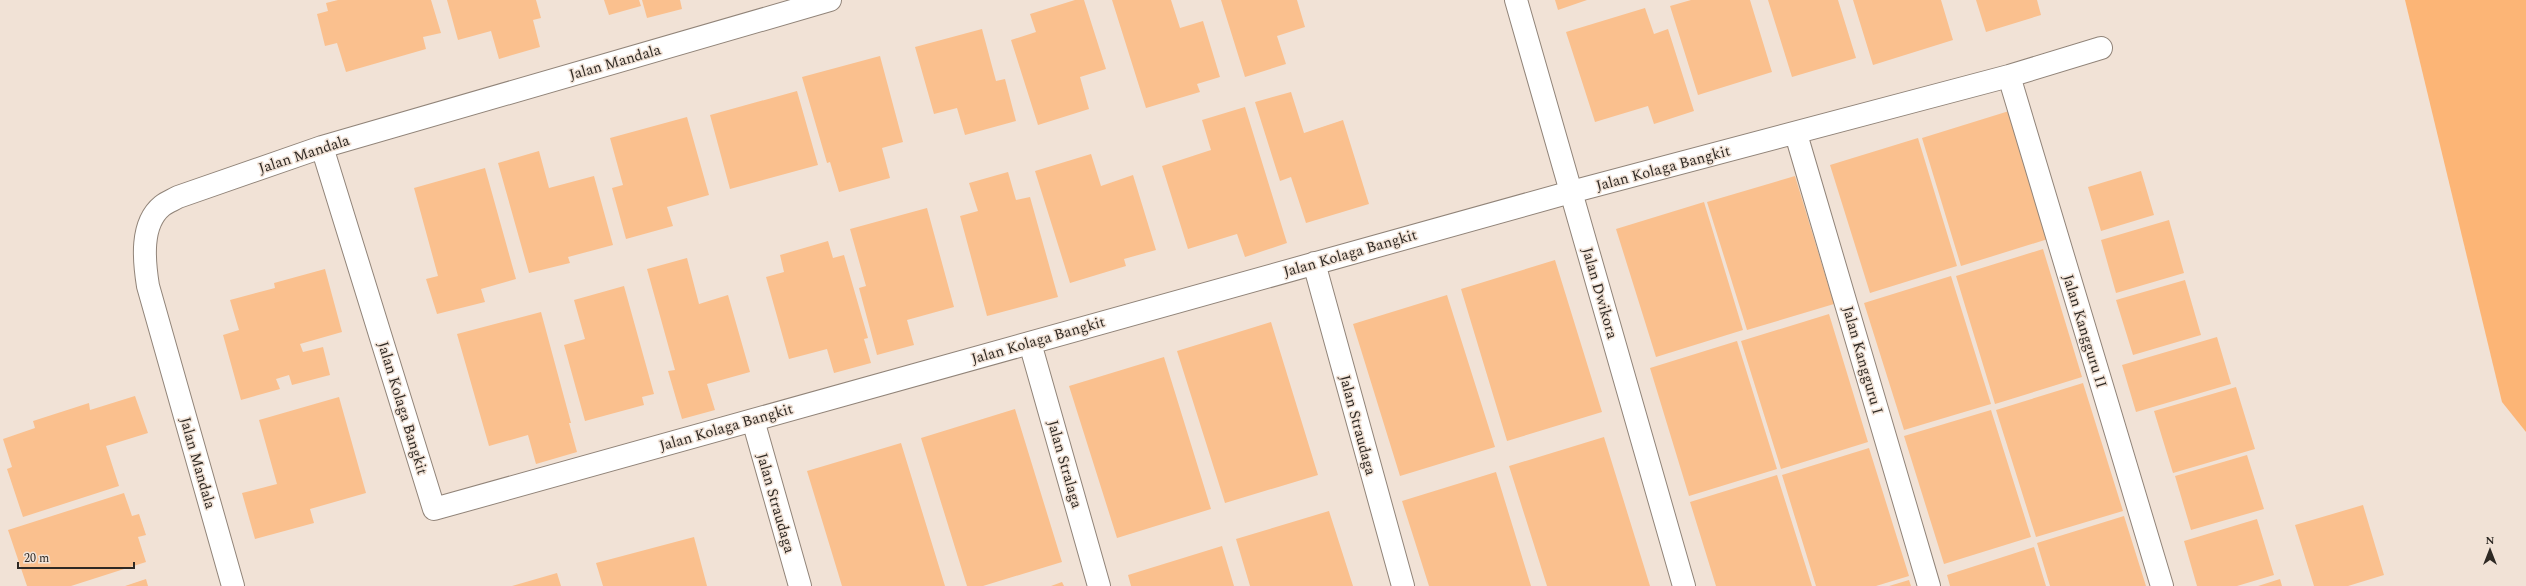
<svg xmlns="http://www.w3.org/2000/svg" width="2526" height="586" font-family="Spectral,serif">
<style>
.green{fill:#fcb576}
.building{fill:#fac08e}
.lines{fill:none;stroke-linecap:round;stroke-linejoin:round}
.minor-casing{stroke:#918479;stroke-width:24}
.minor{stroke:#fff;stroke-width:22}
.labels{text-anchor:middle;stroke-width:3;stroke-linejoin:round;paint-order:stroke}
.street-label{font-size:15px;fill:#2e2924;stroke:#f1e2d6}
</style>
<rect width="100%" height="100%" fill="#f1e2d6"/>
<path class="green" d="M2405,0H2526V432L2502,402Z"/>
<path class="building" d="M338,0H431L441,33L423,37L426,49L346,72L337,43L325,46L317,14L328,11L326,3Z
M447,0H536L541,18L533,20L540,47L499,59L491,31L458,40Z
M604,0H639L641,6L609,15Z
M642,0H680L682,9L647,18Z
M1075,0H1084L1106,69L1080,77L1089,109L1038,125L1011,40L1036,32L1030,14Z
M1112,0H1171L1180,28L1203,21L1220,77L1197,84L1200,92L1146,108Z
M1221,0H1297L1305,27L1277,36L1286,64L1245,77Z
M1555,0H1587L1558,10Z
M1691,0H1750L1772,72L1698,95L1670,6Z
M1768,0H1838L1856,58L1792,77Z
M1853,0H1941L1953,40L1873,65Z
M1976,0H2037L2041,15L1986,32Z
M1645,8L1654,34L1668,29L1694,111L1654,124L1648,106L1595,122L1566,32Z
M982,29L996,81L1005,79L1016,121L965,135L957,108L934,114L915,47Z
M880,56L903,142L882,148L890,178L839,192L830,162L827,163L802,77Z
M797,91L818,165L730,189L710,115Z
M1291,92L1304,133L1343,120L1369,204L1306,223L1291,177L1280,181L1255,102Z
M1245,107L1287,243L1245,257L1237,234L1188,249L1162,166L1211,150L1202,120Z
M2009,111L2048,239L1961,266L1922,138Z
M687,117L709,195L667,207L673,226L626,239L612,188L623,185L610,138Z
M1918,138L1957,266L1870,293L1830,165Z
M539,151L549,188L594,176L613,245L568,257L570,263L529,273L498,163Z
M1091,154L1101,186L1133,175L1156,250L1124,259L1126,266L1070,283L1035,171Z
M485,168L516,279L481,289L485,302L437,314L426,279L438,276L414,188Z
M2141,171L2154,215L2101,231L2088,187Z
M1008,172L1016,200L1030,197L1058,297L987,316L960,216L978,211L969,183Z
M1795,176L1834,304L1747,330L1707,202Z
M1704,202L1743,330L1656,357L1616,229Z
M927,208L954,307L907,320L914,345L877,355L859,288L866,286L850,229Z
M2169,220L2184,273L2116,293L2101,240Z
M828,241L833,258L844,255L868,338L864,339L871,363L834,373L827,349L789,359L766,277L784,272L780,255Z
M2043,249L2082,377L1995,404L1956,276Z
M687,258L699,304L728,295L750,372L707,384L715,410L682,419L668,371L675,370L647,269Z
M1555,260L1602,412L1507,441L1461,289Z
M325,269L342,332L300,344L303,352L323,347L330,375L292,385L289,375L276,379L280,389L241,400L223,335L239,330L230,300L275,288L274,283Z
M1951,276L1991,404L1904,430L1864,303Z
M2185,280L2201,335L2133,355L2116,300Z
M624,286L654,394L642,397L644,405L585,421L564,345L585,339L574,300Z
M1447,295L1495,447L1400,476L1353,324Z
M541,312L571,423H569L577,452L536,464L528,435L489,446L457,334Z
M1829,314L1868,442L1781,469L1741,341Z
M1271,322L1318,475L1225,503L1177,351Z
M2217,337L2231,384L2136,412L2122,365Z
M1737,341L1777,469L1689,496L1650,368Z
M1164,357L1211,509L1117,538L1069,386Z
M2083,383L2123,511L2036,537L1996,410Z
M2236,387L2255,449L2173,473L2154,411Z
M135,396L148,433L106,446L119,486L23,517L7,469L12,467L3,439L35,428L33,421L89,403L90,410Z
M339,397L366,493L310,509L314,523L255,539L242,493L277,484L259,420Z
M1015,409L1062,562L983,586H967L921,438Z
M1991,410L2031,537L1944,564L1904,436Z
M1604,437L1650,586H1547L1509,466Z
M901,443L945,586H842L807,471Z
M1869,448L1909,576L1876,586H1816L1782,475Z
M2247,455L2264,509L2191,530L2175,476Z
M1496,472L1531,586H1429L1402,501Z
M1777,475L1812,586H1716L1690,502Z
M124,493L132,516L139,514L146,535L138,537L146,562L71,586H27L8,530Z
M2363,505L2384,575L2348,586H2314L2295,525Z
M1329,511L1353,586H1250L1236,539Z
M2124,516L2146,586H2050L2037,543Z
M2257,519L2274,575L2237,586H2197L2184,541Z
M694,537L707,586H603L596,563Z
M1222,546L1234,586H1131L1128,575Z
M2034,547L2046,586H1950L1947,575Z
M557,573L561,586H512Z
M146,579L148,586H125Z
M2280,579L2282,586H2258Z
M1909,580L1911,586H1889Z
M1062,582L1064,586H1051Z"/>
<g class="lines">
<defs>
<path id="minor" d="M1516,0L1684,586
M2009,76L2162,586
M1796,134L1929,586
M322,147L434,509L1571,192L2009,76L2101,48
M1314,263L1403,586
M1030,343L1099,586
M753,420L800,586
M233,586L148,286C144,261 140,224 162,206C167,202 173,200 178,197L322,147L830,0"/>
</defs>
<use href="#minor" class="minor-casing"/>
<use href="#minor" class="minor"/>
</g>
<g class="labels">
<g class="street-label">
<text transform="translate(615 62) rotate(-16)" y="5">Jalan Mandala</text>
<text transform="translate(304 154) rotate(-18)" y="5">Jalan Mandala</text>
<text transform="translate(1663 168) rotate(-15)" y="5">Jalan Kolaga Bangkit</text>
<text transform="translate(1350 253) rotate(-16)" y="5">Jalan Kolaga Bangkit</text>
<text transform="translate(1600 293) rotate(74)" y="5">Jalan Dwikora</text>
<text transform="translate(2085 331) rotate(73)" y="5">Jalan Kangguru II</text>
<text transform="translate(1038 340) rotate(-16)" y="5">Jalan Kolaga Bangkit</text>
<text transform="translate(1863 360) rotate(74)" y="5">Jalan Kangguru I</text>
<text transform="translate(403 408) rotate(73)" y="5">Jalan Kolaga Bangkit</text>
<text transform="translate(1358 425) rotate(75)" y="5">Jalan Straudaga</text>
<text transform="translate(726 427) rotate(-16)" y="5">Jalan Kolaga Bangkit</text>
<text transform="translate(198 463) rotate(74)" y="5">Jalan Mandala</text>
<text transform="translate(1065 464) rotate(74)" y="5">Jalan Stralaga</text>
<text transform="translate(776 503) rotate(74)" y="5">Jalan Straudaga</text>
</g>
</g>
<g transform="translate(2490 550)" stroke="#f1e2d6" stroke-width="3" paint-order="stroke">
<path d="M0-3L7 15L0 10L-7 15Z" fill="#2e2924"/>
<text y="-6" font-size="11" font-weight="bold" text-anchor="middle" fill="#2e2924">N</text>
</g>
<path d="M18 562v6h116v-6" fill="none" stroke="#2e2924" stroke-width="2"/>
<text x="24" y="562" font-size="12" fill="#2e2924" stroke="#f1e2d6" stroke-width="3" paint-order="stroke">20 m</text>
</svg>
